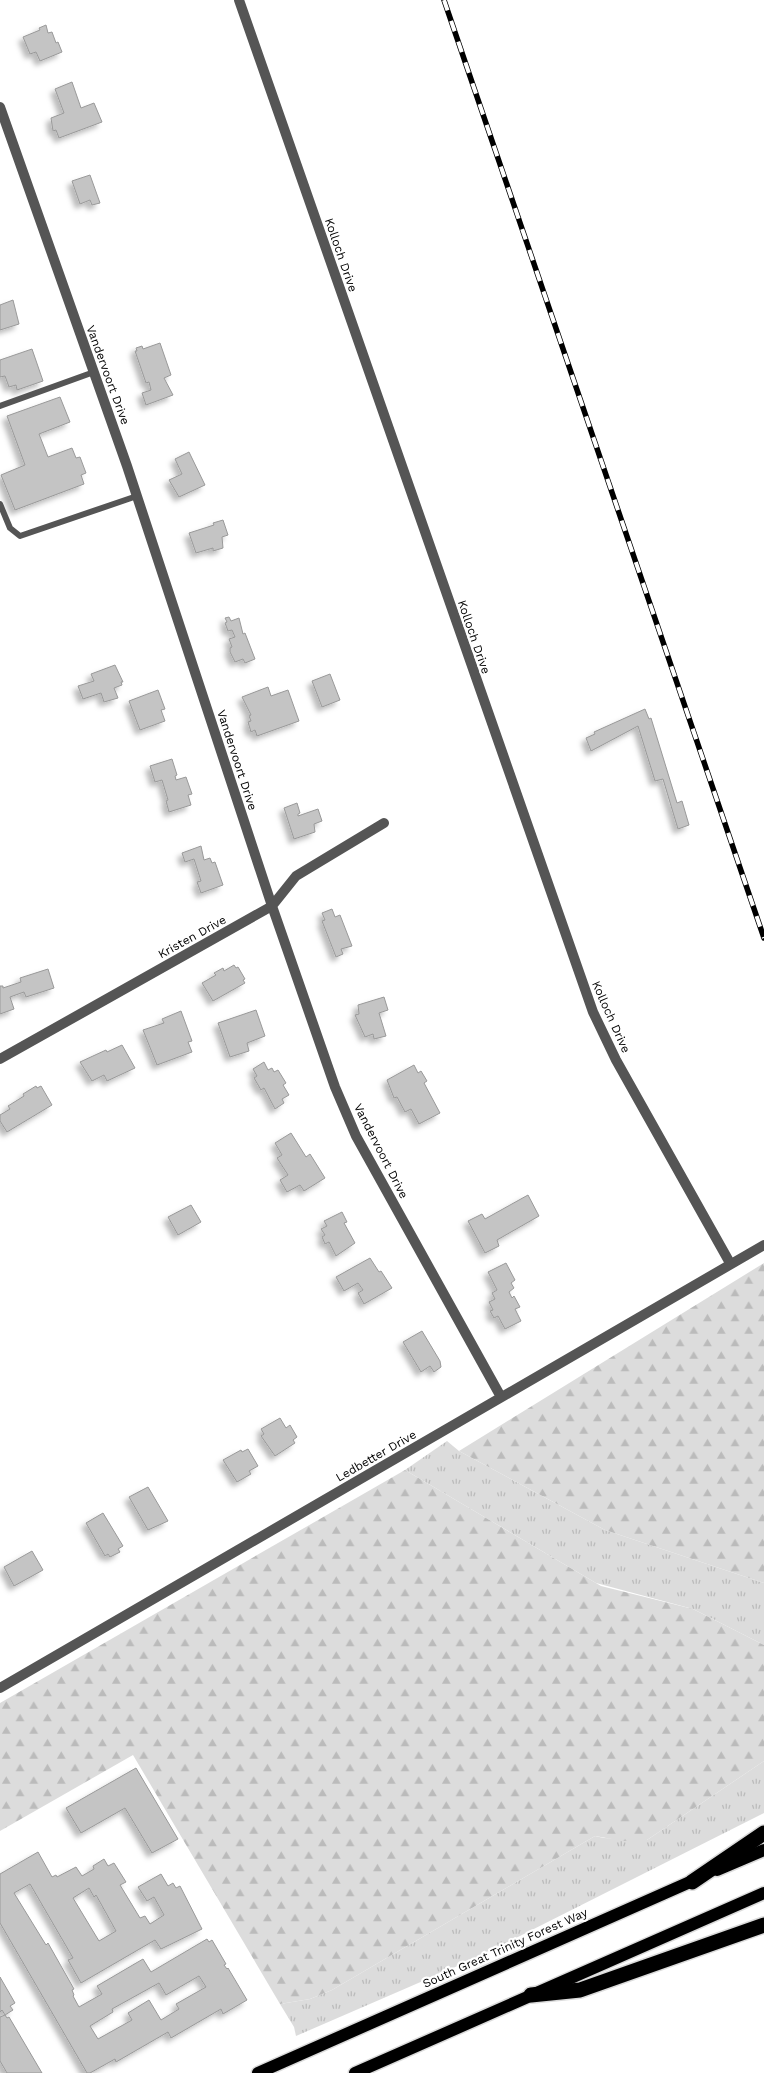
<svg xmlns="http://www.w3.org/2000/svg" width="764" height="2073" font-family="'Work Sans',sans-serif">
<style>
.grass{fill:url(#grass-tufts)}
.forest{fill:url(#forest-firs)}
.building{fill:#c4c4c4;stroke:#999;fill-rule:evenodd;filter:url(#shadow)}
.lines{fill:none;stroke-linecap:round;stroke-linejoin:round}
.primary-casing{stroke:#dbdbdb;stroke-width:15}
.motorway-casing{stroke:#dbdbdb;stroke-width:18}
.service{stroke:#555;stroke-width:6}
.minor{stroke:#555;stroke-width:10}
.primary{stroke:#000;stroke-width:12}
.motorway{stroke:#000;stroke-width:15}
.rail-casing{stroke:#000;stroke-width:5.5}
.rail{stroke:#fff;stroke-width:4;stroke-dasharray:11;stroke-linecap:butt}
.labels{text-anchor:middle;stroke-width:4.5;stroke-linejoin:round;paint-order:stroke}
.street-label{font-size:12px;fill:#000;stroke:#fff}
</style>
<defs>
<pattern id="grass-tufts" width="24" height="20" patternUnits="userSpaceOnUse" patternTransform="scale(1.25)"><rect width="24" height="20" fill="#dcdcdc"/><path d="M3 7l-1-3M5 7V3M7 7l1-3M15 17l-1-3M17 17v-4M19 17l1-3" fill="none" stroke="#bbb"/></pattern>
<pattern id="forest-firs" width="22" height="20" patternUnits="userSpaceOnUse" patternTransform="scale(1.25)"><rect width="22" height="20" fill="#dcdcdc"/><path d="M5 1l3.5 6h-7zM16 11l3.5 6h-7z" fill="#bbb"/></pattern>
<filter id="shadow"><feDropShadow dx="-4.5" dy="4.5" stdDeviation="2.5" flood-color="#0004"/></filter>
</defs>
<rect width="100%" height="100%" fill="#fff"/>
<path class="grass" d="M447,1441L459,1451L605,1530L764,1583V1645L693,1609L596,1583L405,1470Z
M764,1761V1813L476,1958L296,2036L294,2027L280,2004L310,1999L332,1990L595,1836L604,1838L647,1840Z"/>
<path class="forest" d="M764,1263V1583L605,1530L459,1451Z
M405,1470L601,1586L693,1609L764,1645V1761L647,1840L623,1841L595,1836L332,1990L310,1999L280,2004L133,1755L0,1831V1703Z"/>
<path class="building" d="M46,25L48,33L52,32L56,43L58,42L62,52L40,61L36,52L30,54L23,37L40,30L39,28Z
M72,82L81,108L94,103L102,122L59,138L56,130L53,131L51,118L64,113L55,89Z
M90,175L100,203L92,205L90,200L80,204L72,181Z
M13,300L19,324L0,330V305Z
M160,343L171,375L164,378L173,395L146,405L142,393L151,390L149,382L146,383L135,351H137L136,348L142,346L143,349Z
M32,349L43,381L17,390L16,385L9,387L5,376L0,377V360Z
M60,397L70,422L39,434L48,457L72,448L76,458L80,457L86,473L81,475L84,484L15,510L1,475L25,465L7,416Z
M189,452L205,485L179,497L169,480L182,474L175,459Z
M223,520L228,535L222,537L223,548L213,551V548L196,553L189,533L214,525L213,523Z
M229,617L231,621L239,618L243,634L245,633L255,659L245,663L243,659L235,662L230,652V648L232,647L229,639L235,637L232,630L228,631L225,623L227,622L225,618Z
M115,665L123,682H121L122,685L114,688L118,698L104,702L101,693L83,699L78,686L94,681L91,674Z
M330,674L340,700L322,707L312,681Z
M268,687L271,696L288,690L299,721L257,736L255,730L251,732L248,722L251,721L249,716L251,715L242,697Z
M158,690L165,709L161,710L165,721L140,730L129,701Z
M645,709L649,719L651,718L677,803L682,801L689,825L678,829L663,779L655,781L638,726L591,751L586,738L595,734L594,732Z
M172,759L177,775L175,776L176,780L186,777L192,794L188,795L191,805L169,812L166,801L168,800L162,780L155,782L150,766Z
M297,803L300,813L298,814V816L318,809L322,821L314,824L315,832L294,839L284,808Z
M201,846L204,860L210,858L212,863L215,862L223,885L201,893L197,882L201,881L194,859L185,862L182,853Z
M332,909L335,917L340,915L352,946L341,949L343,954L336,957L322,921L325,920L322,913Z
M234,965L236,968L238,967L245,979L243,980L245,983L213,1001L202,983L216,975L214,973L223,968L224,971Z
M48,969L54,988L26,997L24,992L10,997L14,1009L0,1014V986H3V988L21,982L20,978Z
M384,997L388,1010L379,1013L386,1036L374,1039L373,1034L365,1037L355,1015L359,1014L358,1005Z
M256,1010L265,1036L247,1043L249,1051L230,1057L218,1023Z
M181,1011L192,1041L188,1042L192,1052L157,1065L143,1030L164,1023L162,1019Z
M122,1045L135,1068L107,1081L104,1075L92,1081L80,1062L106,1050L107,1052Z
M264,1062L268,1070L272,1068L274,1072L278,1070L286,1083L283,1085L289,1095L282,1099L284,1103L275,1109L264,1088L261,1090L254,1078L257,1076L253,1069Z
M414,1065L418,1073L421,1071L427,1081L424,1083L440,1113L419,1124L411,1109L405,1112L397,1097L394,1098L387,1080Z
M36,1086L37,1088L41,1086L52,1105L7,1132L0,1121V1115L10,1109L8,1106L24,1096L23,1094Z
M291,1133L306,1157L310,1154L325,1178L304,1191L300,1185L287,1192L280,1180L288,1175L277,1158L282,1155L275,1143Z
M528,1195L539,1216L497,1240L499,1246L485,1253L468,1221L482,1214L485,1219Z
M191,1205L201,1222L178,1235L168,1217Z
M342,1212L347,1222L344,1223L355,1243L336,1256L329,1242L325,1244L322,1237L325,1235L321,1229L327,1226L324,1221Z
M370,1258L379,1272L381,1271L392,1288L364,1304L358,1293L363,1290L358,1283L344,1291L336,1277Z
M506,1263L515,1280L511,1283L514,1288L509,1292L512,1298L514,1296L520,1307L515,1309L521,1321L505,1329L498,1316L494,1318L490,1311L493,1310L489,1302L495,1299L492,1293L497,1290L488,1272Z
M422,1331L440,1361L441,1367L434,1372L430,1366L421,1372L403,1342Z
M280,1418L286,1428L290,1425L297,1437L293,1440L295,1443L275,1456L261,1436L264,1434L261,1429Z
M248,1449L258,1466L249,1471L251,1474L237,1482L223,1460L241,1450L242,1452Z
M148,1487L168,1521L148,1530L129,1497Z
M103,1513L123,1546L118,1549L120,1552L110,1557L108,1554L105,1556L86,1523Z
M32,1551L43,1570L14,1586L4,1567Z
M136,1768L178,1839L152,1853L125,1808L81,1833L66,1808Z
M38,1852L52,1877L56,1875L57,1877L76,1867L82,1876L94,1869L93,1866L104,1859L108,1866L114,1863L126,1882L120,1885L140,1918L145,1916L150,1924L164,1915L154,1897L147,1901L138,1887L161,1874L168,1886L173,1883L176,1888L180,1886L202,1929L161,1949L155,1940L81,1983L68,1960L73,1958L30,1884L14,1893L46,1945L48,1943L74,1989L72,1990L74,1995L73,1996L79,2007L102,1994L97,1986L143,1959L151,1972L207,1939L209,1942L212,1940L226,1964L224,1965L227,1969L228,1968L247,2000L223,2014L221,2009L171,2038L168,2032L116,2062L115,2059L90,2073H87L0,1923V1874ZM89,1888L94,1897L96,1895L116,1931L99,1941L73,1898ZM199,1976L206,1987L176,2004L179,2009L161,2020L149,2000L128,2013L132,2020L98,2039L90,2026L113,2012L112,2009L159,1983L166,1995Z
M0,1977L15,2003L10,2006L13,2010L5,2015L7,2018L9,2017L42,2073H7L0,2061V2017L5,2015L2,2010L0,2012Z"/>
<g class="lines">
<defs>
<path id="primary" d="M717,1870L764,1850
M258,2073L699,1878
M355,2073L764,1893"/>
<path id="motorway" d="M692,1882L764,1833
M531,1995L580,1990L764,1925"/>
</defs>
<use href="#primary" class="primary-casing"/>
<use href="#motorway" class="motorway-casing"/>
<path class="service" d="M0,406L94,372
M0,504L10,528L20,536L137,496"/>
<path class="minor" d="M239,0L593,1012L616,1060L730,1263
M0,107L127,466L272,906L335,1087L356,1136L501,1397
M0,1059L272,906L296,876L384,823
M0,1688L764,1245"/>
<use href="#primary" class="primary"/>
<use href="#motorway" class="motorway"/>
<defs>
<path id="rail" d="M444,0L764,938"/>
</defs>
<use href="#rail" class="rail-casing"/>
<use href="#rail" class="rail"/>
</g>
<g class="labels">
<g class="street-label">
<text transform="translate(341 255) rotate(71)" y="4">Kolloch Drive</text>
<text transform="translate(108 375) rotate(70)" y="4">Vandervoort Drive</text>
<text transform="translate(474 637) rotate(71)" y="4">Kolloch Drive</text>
<text transform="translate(237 760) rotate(72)" y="4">Vandervoort Drive</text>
<text transform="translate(192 937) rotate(-29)" y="4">Kristen Drive</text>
<text transform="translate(611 1017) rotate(66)" y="4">Kolloch Drive</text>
<text transform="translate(381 1151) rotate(63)" y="4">Vandervoort Drive</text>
<text transform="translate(376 1456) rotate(-30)" y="4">Ledbetter Drive</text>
<text transform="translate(505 1948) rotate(-24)" y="4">South Great Trinity Forest Way</text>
</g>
</g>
</svg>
